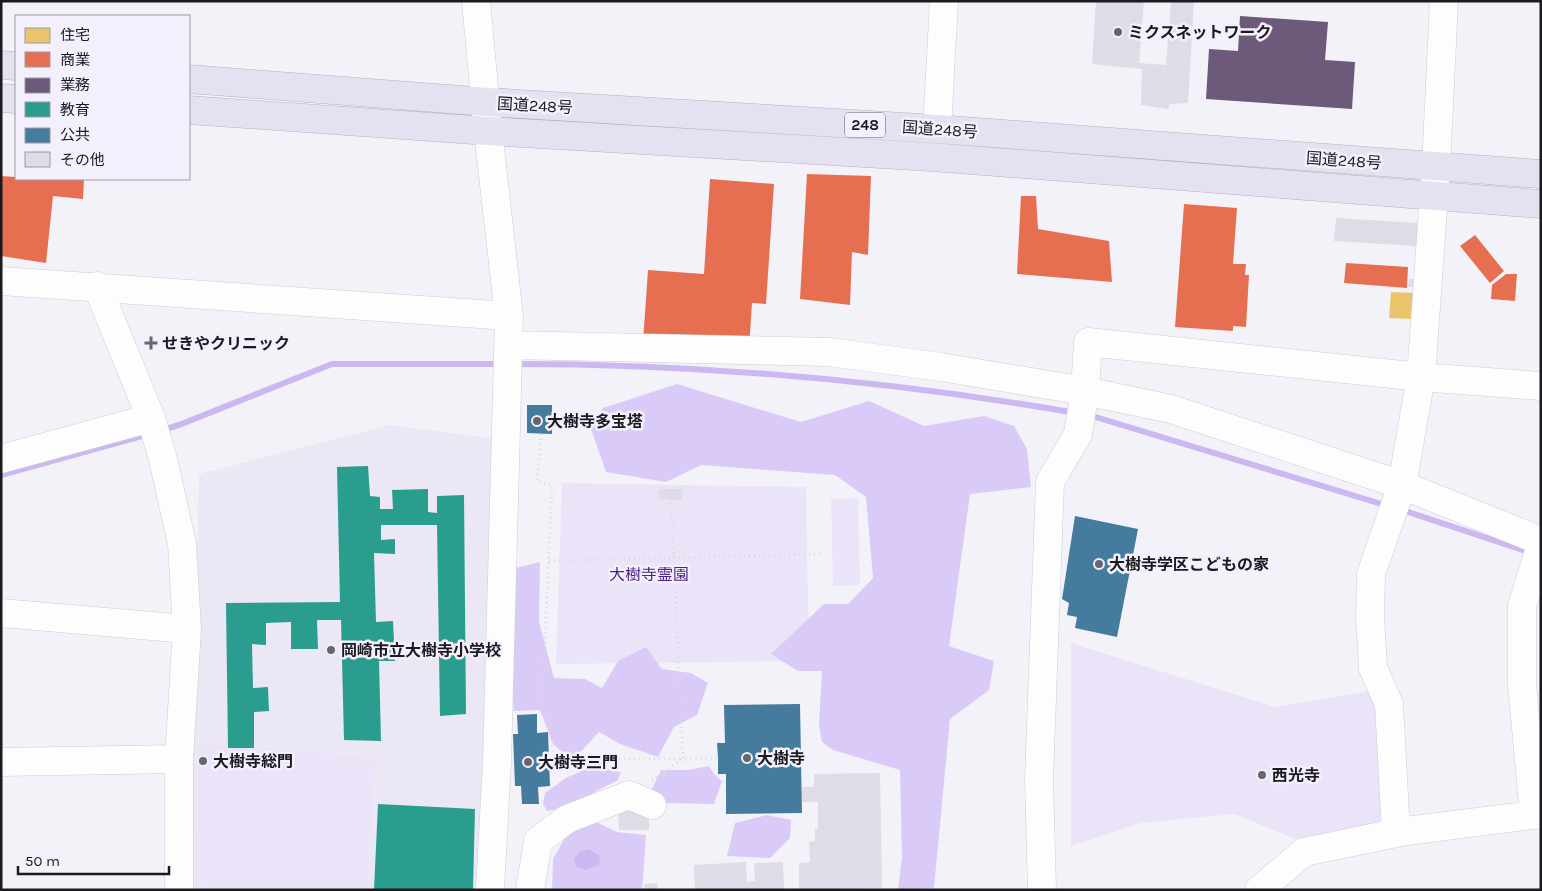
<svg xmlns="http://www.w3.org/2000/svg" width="1542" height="891" font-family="Karla,'Noto Sans JP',sans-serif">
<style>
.built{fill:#ebe7f5}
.green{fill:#ebe4f8}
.forest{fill:#dacaf8}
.water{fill:#ccb8f0}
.homes{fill:#e9c46a}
.shops{fill:#e76f51}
.offices{fill:#6d597a}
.schools{fill:#2a9d8f}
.public{fill:#457b9d}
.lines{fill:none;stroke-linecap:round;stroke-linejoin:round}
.stream{stroke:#ccb8f0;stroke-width:6}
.building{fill:#dfdbe7}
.minor-casing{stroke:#ceccd1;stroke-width:29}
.highway-casing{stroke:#b6b0c1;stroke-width:29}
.path{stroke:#dad9db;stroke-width:3;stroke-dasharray:1 4;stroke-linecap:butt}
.minor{stroke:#fdfdfe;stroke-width:28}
.highway{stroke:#e6e1f0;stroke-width:28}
.poi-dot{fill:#67666b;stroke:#f3effc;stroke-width:2}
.labels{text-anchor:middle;stroke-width:5;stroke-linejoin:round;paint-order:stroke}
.shield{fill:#f3effc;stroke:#5c5a61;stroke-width:1}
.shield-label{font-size:15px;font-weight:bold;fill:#1b1a1e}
.poi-label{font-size:16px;font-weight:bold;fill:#1b1a1e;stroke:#f3effc;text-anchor:start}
.street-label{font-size:16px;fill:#1b1a1e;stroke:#f3effc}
.park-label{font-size:16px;fill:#4f267f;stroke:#f3effc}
</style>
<rect width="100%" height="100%" fill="#f4f2f9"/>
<path class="built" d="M390,425L496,439L483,890H193L191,799L199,474Z"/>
<path class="green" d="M562,483L806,487L809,661L556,664Z
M858,498L860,585L833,586L831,499Z
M1071,643L1275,707L1370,691L1380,715L1389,826L1302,842L1235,814L1141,823L1071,846Z
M197,744L375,758L367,890H202Z"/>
<path class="forest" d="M677,384L801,422L869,401L924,426L984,416L1014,426L1027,449L1031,487L970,494L949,646L994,661L989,690L950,719L934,888L898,890L902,857L900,770L833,750L822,742L819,725L822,671H798L771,654L824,604H848L873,578L866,497L835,475L701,465L666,482L606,472L591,429L603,408Z
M540,562L539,622L554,678L585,679L602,688L618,661L646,647L662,669L691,673L708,683L697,715L674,727L658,757L620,744L599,732L572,761L553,744L540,710L514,711L509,653L512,569Z
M709,766L714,774L722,781L714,804L665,803L649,795L661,770H688Z
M591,767L621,772L618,780L593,793L577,806L547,811L543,804L545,793L566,778Z
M767,815L791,820L790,838L770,858L727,856L735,823Z
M594,821L617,832L646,835L642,890H552L553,859L566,836Z"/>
<path class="water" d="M588,849L600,856L599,865L586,870L576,867L574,858L581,851Z"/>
<path class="homes" d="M1391,292L1414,293L1413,319L1389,318Z"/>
<path class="shops" d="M807,174L871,176L868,255L852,252L850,305L800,299Z
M1,176L16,177V179H84L83,199L53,196L46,263L1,256Z
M710,179L774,184L766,304L752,303L749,349L643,342L648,270L704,274Z
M1021,196H1036L1038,229L1109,241L1112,282L1017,274Z
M1184,204L1237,208L1233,264H1246L1245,275H1249L1246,327L1233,326V331L1175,327Z
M1475,235L1504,271L1490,283L1460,246Z
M1346,263L1408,267L1407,288L1344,283Z
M1506,274H1517L1515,301L1491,299L1492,285Z"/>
<path class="offices" d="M1240,16L1328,22L1325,60L1355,62L1352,109L1206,99L1209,49L1238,51Z"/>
<path class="schools" d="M368,466L370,496L380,497V509H393L392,490L428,489V512L437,513V496L464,495L466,714L440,716L437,525H381V540L395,539V554L374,553L376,622L393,621L395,661H379L381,741L344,740L341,620H317L318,649H291V622L266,623V645L252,644L253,688L268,687L269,711L254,712V748H228L226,603L340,602L337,467Z
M378,804L475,809L473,890H374Z"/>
<path class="public" d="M527,405H552V434L527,433Z
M1075,516L1138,529L1117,637L1075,628L1077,617L1067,615L1069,603L1062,599Z
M800,704L802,813L726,814V774H718V758L717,743H725L724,705Z
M537,714V733L548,732L550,786L538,787L539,804H522L521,786H515L513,734H518L517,715Z"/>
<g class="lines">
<path class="stream" d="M514,364C702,364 892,381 1076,413
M1089,415L1388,506
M162,430L179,425L332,364H502
M1,475L149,434
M1399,509L1532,553"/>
</g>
<path class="building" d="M1096,1H1144L1139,63L1166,65L1171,1H1194L1188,103L1170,104L1168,109L1141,105L1142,69L1092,64Z
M1336,218L1418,223L1416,246L1334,241Z
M1409,279H1416L1415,287H1408Z
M659,489H682V500L659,499Z
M880,773L882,888L799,890V863L810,862L809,842L815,841V829H818V802H802V787H814V774Z
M649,804V830H619L618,805Z
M746,862L747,882L755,881L754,863L783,862L784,890H695L694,865Z
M657,883V890H645L644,884Z"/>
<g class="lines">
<defs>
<path id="minor" d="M476,1L488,131L509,316L497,762L490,890
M937,129L944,1
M1,281L509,316
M97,286L151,418L163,459L182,544L187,629L179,759V890
M509,345L829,352L941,367L1085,391L1171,409L1402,485L1541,541
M1,459L151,418
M1,613L187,629
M1,762L179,759
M1534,815L1522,684V606L1541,545
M1396,833L1389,704L1373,668L1370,617L1371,574L1402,485L1421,377L1436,167L1444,1
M530,890L538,841L567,819L629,795L652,805
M1042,890L1039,779L1050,482L1078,434L1085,391L1088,342L1421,377L1541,386
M1259,890L1304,852L1406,831L1541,814"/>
<path id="highway" d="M1,65L16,66
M189,79L487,102L937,129L1541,174
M1,98L16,99
M189,110L488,131L931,157L1541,204"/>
</defs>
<use href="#minor" class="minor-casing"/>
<use href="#highway" class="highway-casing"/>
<path class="path" d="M541,434L537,481L552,485L542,705L551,730L554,759
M549,561L823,554
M549,759H683L671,499
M652,780L683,759L718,758"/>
<use href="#minor" class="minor"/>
<use href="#highway" class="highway"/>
</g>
<g class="poi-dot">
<circle cx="1118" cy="32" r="5"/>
<path d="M148.5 335.5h5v5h5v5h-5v5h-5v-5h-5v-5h5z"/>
<circle cx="537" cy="421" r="5"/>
<circle cx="1099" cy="564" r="5"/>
<circle cx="331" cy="650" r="5"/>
<circle cx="747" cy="758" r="5"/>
<circle cx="203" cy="761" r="5"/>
<circle cx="528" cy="762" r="5"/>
<circle cx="1262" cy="775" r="5"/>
</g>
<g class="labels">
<rect class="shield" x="845" y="112.5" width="40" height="25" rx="4"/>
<g class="shield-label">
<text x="865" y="130">248</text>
</g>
<g class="poi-label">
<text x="1128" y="38">ミクスネットワーク</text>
<text x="162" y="349">せきやクリニック</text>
<text x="547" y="427">大樹寺多宝塔</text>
<text x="1109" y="570">大樹寺学区こどもの家</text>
<text x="341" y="656">岡崎市立大樹寺小学校</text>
<text x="757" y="764">大樹寺</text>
<text x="213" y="767">大樹寺総門</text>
<text x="538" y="768">大樹寺三門</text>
<text x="1272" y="781">西光寺</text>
</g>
<g class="street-label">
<text transform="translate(535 105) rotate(3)" y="6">国道248号</text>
<text transform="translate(940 129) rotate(4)" y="6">国道248号</text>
<text transform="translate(1344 160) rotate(4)" y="6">国道248号</text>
</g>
<g class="park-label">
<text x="649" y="580">大樹寺霊園</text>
</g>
</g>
<rect width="1542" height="891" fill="none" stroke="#1b1a1e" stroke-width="5"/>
<rect x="15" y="15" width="175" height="165" fill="#f3effc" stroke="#9d9aa3"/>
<rect x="25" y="28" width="25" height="15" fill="#e9c46a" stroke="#9d9aa3"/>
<text x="60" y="40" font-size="15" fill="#1b1a1e">住宅</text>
<rect x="25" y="52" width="25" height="15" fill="#e76f51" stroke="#9d9aa3"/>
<text x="60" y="65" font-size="15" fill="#1b1a1e">商業</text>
<rect x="25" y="78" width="25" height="15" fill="#6d597a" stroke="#9d9aa3"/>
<text x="60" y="90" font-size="15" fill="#1b1a1e">業務</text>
<rect x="25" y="102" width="25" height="15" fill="#2a9d8f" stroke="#9d9aa3"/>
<text x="60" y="115" font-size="15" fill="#1b1a1e">教育</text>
<rect x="25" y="128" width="25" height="15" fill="#457b9d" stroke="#9d9aa3"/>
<text x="60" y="140" font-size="15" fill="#1b1a1e">公共</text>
<rect x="25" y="152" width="25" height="15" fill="#dfdbe7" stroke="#9d9aa3"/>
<text x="60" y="165" font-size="15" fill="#1b1a1e">その他</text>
<path d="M18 866v8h151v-8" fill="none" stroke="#1b1a1e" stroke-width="2.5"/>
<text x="25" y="866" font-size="15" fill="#1b1a1e" stroke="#f3effc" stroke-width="4" paint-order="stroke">50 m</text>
</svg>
